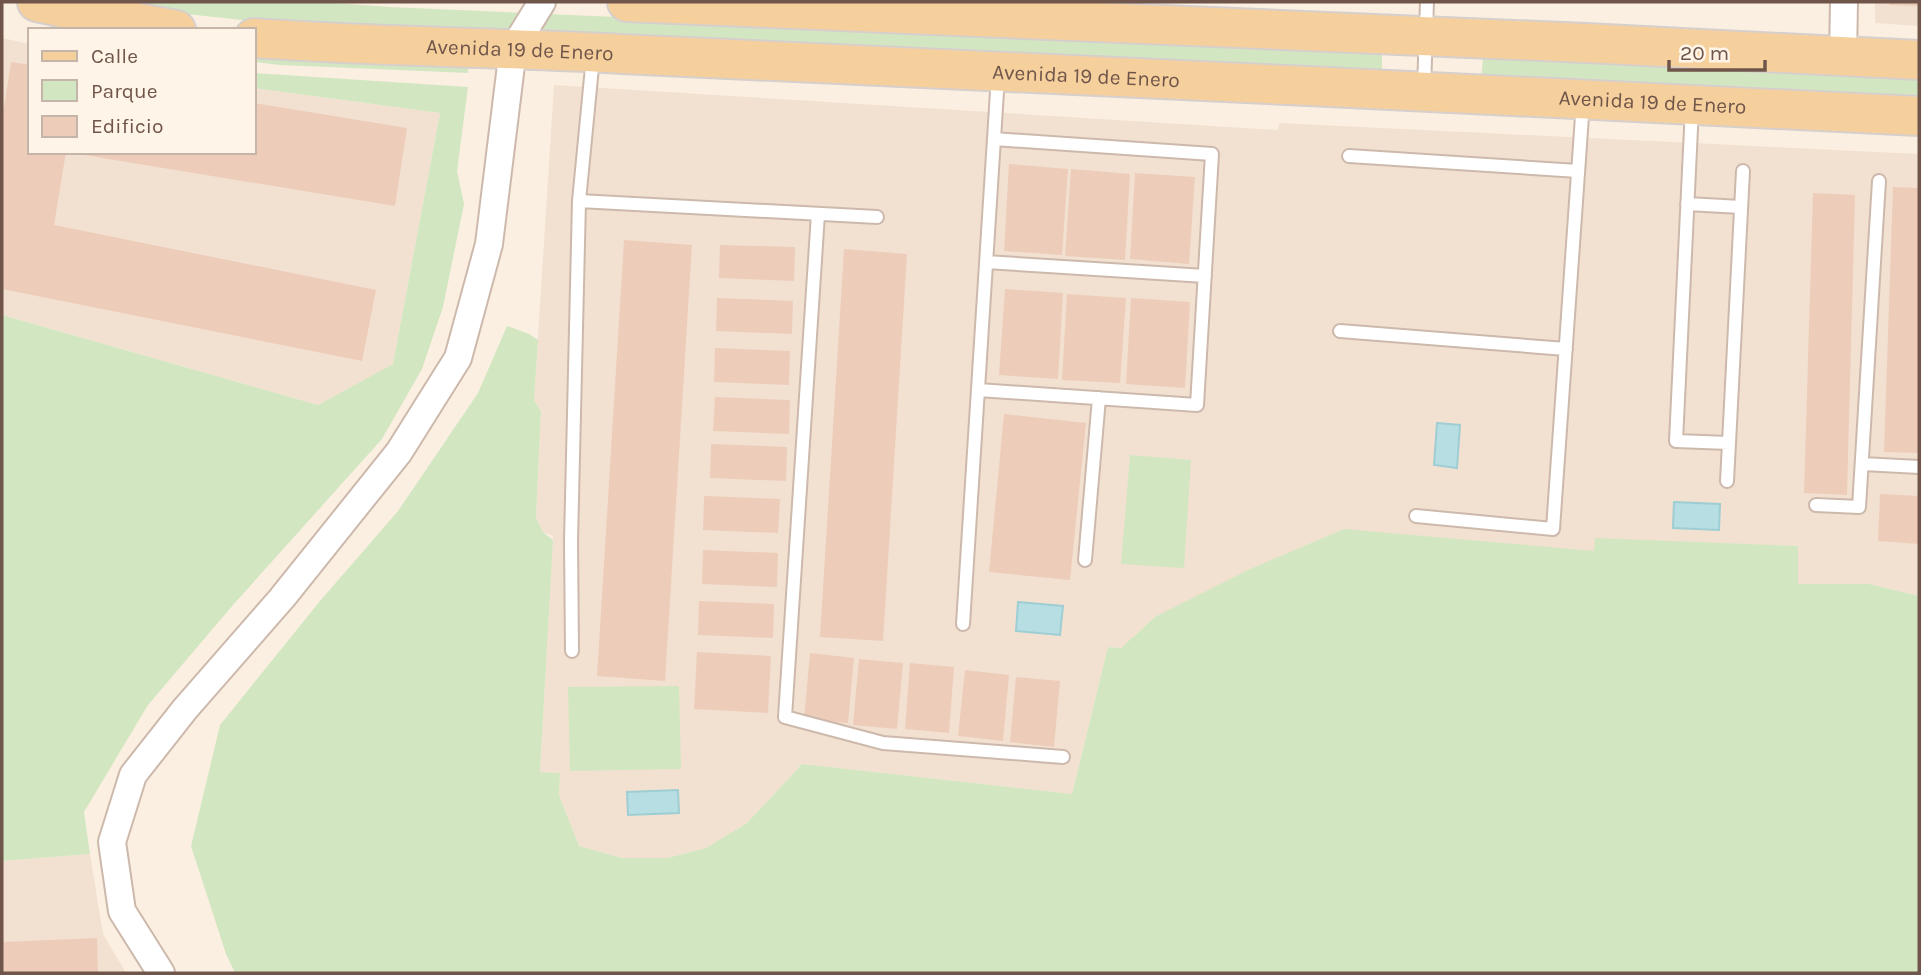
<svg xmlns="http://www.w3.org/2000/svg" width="1921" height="975" font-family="Karla,sans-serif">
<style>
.residential{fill:#f2e1d0}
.green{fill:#d2e7c1}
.water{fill:#b7dee2;stroke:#9eced4;stroke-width:2}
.building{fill:#eeccba}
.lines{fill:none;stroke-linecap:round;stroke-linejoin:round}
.service-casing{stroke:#cdb9ac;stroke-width:16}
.minor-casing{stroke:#cdb9ac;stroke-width:30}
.primary-casing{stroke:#d7cfcc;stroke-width:42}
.service{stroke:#fff;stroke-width:12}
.minor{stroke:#fff;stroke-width:26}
.primary{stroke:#f6d09c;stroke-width:38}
.labels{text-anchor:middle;stroke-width:6;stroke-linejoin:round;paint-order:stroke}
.street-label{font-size:21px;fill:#70554a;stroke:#fef4e7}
</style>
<rect width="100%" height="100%" fill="#fbefe1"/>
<path class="residential" d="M1875,2H1919V26L1875,23Z
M2,38L30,44V152H254V88L440,113L393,364L318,405L2,315Z
M554,85L1278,130L1279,123L1919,154V596L1869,584H1798V546L1595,539V551L1155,617L1121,648L1108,647L1072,794L802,764L747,823L706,848L667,858H622L579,846L559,795L560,773L540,772L553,536L543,532L536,518L541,411L534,400Z
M90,854L103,934L126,973H2V861Z"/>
<path class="green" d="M119,2H320L390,7L1382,51V74L251,21L177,13Z
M254,56L468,66V73L280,65L254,62Z
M1483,58L1919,77V103L1481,80Z
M254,73L468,87L457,171L464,204L443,307L422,369L382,439L233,605L148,705L84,812L90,854L2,861V315L318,405L393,364L440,113L254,88Z
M507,326L529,334L538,340L534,400L541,411L536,518L543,532L553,540L540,772L560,773L559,795L579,846L622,858H667L706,848L747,823L802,764L1072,794L1108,647L1121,648L1155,617L1248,570L1344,529L1594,551L1595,538L1798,546V584H1869L1919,596V973H235L226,954L191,846L220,725L320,601L398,511L478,393Z
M1130,455L1191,460L1184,568L1121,564Z
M679,686L681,769L570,771L568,687Z"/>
<path class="water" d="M1437,423L1460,425L1457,468L1434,465Z
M1674,502L1720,504L1719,530L1673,528Z
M1018,602L1063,606L1060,635L1016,631Z
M678,790L679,813L628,815L627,792Z"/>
<path class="building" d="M1889,2H1919V6L1889,5Z
M11,62L30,65V152H66L54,225L376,290L362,361L2,289V120Z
M254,103L407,128L395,206L78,154L254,152Z
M1009,164L1068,169L1062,255L1004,251Z
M1071,169L1130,174L1125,260L1065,256Z
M1135,173L1195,177L1189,264L1130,259Z
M1893,187L1919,188V453L1884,452Z
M1813,193L1855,195L1847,495L1804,493Z
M624,240L692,245L665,681L597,676Z
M720,245L795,247L794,281L719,278Z
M844,249L907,254L883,641L820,637Z
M1005,289L1063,293L1058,379L999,375Z
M1067,294L1126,298L1120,383L1062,380Z
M717,298L793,301L792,334L716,331Z
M1131,298L1190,302L1185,388L1126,384Z
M715,348L790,351L789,385L714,382Z
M715,397L790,400L789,434L713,431Z
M1004,414L1086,423L1070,580L989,572Z
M711,444L787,447L786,481L710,478Z
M1880,494L1919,496V544L1878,541Z
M704,496L780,499L778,533L703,530Z
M703,550L778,553L777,587L702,584Z
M699,601L774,604L773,638L698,635Z
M697,652L771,656L768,713L694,709Z
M810,653L854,658L848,723L804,719Z
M859,659L903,663L897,729L853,725Z
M910,663L954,667L949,733L905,729Z
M965,670L1009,675L1003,741L958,736Z
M1016,677L1060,681L1054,747L1010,742Z
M97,938L98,973H2V942Z"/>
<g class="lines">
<defs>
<path id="service" d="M1424,88L1427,2
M1692,108L1676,441L1729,443L1743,171
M1349,156L1578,171
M579,201L877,217
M1687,204L1741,207
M818,214L785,717L883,743L1063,757
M986,262L1205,276
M1340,331L1566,349
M978,390L1197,405L1212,154L994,139
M1863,464L1919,467
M1727,481L1729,443
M1816,505L1859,507L1879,181
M1416,516L1553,529L1583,102
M1085,560L1099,398
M963,624L998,76
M572,651L571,541L579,201L593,57"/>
<path id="minor" d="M1843,56L1844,2
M161,973L122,911L112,842L133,775L185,709L282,598L399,452L458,358L489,244L513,49L542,2"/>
<g id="primary">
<path d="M37,2L91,14L176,30"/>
<path d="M627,2L1586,43L1919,60"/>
<path id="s1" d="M254,38C376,47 499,47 622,54C1054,76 1487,92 1919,116"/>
</g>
</defs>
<use href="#service" class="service-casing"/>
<use href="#minor" class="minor-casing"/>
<use href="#primary" class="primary-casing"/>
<use href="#service" class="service"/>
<use href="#minor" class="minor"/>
<use href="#primary" class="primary"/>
</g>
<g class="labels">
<g class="street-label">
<text dy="7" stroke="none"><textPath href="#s1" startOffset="266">Avenida 19 de Enero</textPath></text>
<text dy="7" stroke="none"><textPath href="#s1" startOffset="833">Avenida 19 de Enero</textPath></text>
<text dy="7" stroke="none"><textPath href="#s1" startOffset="1400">Avenida 19 de Enero</textPath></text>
</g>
</g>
<rect width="1921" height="975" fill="none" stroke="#70554a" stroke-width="7"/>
<rect x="28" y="28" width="228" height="126" fill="#fef4e7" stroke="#c5b4a8" stroke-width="2"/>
<rect x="42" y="51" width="35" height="10" fill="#f6d09c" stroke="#c5b4a8" stroke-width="2"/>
<text x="91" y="63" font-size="21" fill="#70554a">Calle</text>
<rect x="42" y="80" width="35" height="21" fill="#d2e7c1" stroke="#c5b4a8" stroke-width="2"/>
<text x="91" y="98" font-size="21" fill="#70554a">Parque</text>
<rect x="42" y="116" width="35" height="21" fill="#eeccba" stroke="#c5b4a8" stroke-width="2"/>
<text x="91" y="133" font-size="21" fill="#70554a">Edificio</text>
<path d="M1669 60v10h96v-10" fill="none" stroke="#70554a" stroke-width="3.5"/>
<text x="1680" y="60" font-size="21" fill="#70554a" stroke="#fef4e7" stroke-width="5" paint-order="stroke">20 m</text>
</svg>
